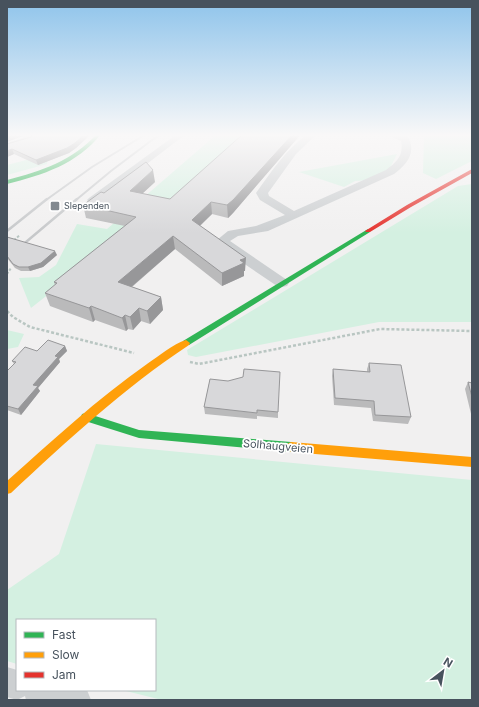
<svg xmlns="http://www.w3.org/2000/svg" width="479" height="707" font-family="Inter,sans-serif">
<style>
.green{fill:#d4f0e1}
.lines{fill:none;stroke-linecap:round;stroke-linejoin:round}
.path-far1{stroke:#b9c6c2;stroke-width:2;stroke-dasharray:2.5 1.5;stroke-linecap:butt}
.path{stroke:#b9c6c2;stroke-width:2.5;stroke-dasharray:3 2;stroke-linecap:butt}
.street{fill:#cccfd1;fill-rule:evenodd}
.fast{fill:#30b455;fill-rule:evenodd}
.slow{fill:#ff9f0a;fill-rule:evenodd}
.jam{fill:#e5322d;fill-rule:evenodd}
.rail-far1{stroke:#c6c8ca;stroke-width:2}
.rail{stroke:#c6c8ca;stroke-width:2.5}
.wall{fill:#bababb}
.shaded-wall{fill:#979799}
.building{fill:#d8d8da;stroke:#979799}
.poi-dot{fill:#828990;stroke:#fff;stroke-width:1.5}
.labels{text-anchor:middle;stroke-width:3.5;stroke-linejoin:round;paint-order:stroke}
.far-poi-label{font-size:9px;fill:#47525d;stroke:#fff;text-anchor:start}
.street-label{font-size:11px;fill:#47525d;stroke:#fff}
</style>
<rect width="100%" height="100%" fill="#f1f0f0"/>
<path class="green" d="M217,134H246L200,175L31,308L19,278L39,277L56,265L77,224L107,229Z
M424,134H472V161L436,179L423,173Z
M49,146L47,164L7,175V165L30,159Z
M397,154L390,168L371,180L355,181L344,187L299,172Z
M472,184V322H379L196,357L188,355L187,350L458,186Z
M7,330L24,334L18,347L7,349Z
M96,444L472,480V700H162L122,690H155V620H17V664L7,661V590L59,554Z"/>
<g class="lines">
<path class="path-far1" d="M14,240L20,235
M7,274L11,268"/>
<path class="path" d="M7,311L13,317L30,327L134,353
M190,362L199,364L380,329L472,331"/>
<path class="street" d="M23,134H32L34,136L32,141L7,149V143L25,137Z
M177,134H186L97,202H89L87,200L89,198Z
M308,134H317L296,154L268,193L269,196L294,211L386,170C397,162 404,155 401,141L389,136L388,134H399L408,137C417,153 406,165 394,174L268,231L238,236L230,241L287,280L289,283L287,286L282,287L277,286L221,248L217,240L228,231L256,226L285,215L260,200L256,193C271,172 287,148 308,134Z
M7,667L17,670V690H87L91,700H26L25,696L17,700L7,697Z"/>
<path class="fast" d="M97,134H101C77,164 43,175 7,184V180C42,171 72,161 97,134Z
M368,229L370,230V232L189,345H183L182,343L183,341Z
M86,413L139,430L291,442L295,444L296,447L295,450L291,452L139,438L82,420L81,417L82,414Z"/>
<path class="slow" d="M186,340L190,343L189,345C124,388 68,440 11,493L7,494V481C52,441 97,399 147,364C159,356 173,344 186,340Z
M291,442L472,457V467L291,452L287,450L286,447L287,444Z"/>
<path class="jam" d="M472,169V173L411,207L370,232H366L365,231L407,205Z"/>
<path class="rail-far1" d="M46,200L92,167L146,134
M76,200L111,171L160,134"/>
<path class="rail" d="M7,231L47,199
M7,258L77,199"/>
</g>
<path class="wall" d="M301,134L233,213L228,218L212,214L200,226L245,271H244V276L222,286L175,249L132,287L161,297L163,310L150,324L141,321L133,330L128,329L126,331L95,320L93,322L50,306L45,293L55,285L54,282L125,226L86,218L83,205L155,182L142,194L170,199Z
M89,136L76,148L69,153L38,165L14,154L7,157V144Z
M7,237L57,255L43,267L30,271H21L15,268L7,258Z
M65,346L67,351L59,359L60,362L38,388L40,391L21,415L7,410V371L14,364L12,361L37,351Z
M369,363L411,417L408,424L373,421L371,408L334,405L332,376L333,369L367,372V369Z
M210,379L278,412V418L257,416V419L205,414L204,407Z
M468,382L472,383V418L465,389Z"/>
<path class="shaded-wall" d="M14,134H22L23,136L7,142V136Z
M85,134H91L89,136L76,148L69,153L38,165L36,160Z
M293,134H301L233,213L228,218L227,205Z
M12,149L14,154L7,157V151Z
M153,170L155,182L132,203L130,191Z
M211,202L212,214L193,232L192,220Z
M173,236L175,249L122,295L118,282Z
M55,251L57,255L43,267L30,271L28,267Z
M246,258L245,271H244V276L222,286V273L240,260Z
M161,297L163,310L150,324L147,311Z
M91,306L95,320L93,322L89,308Z
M139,308L141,321L133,330L130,317Z
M125,315L128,329L126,331L122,318Z
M65,346L67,351L59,359L60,362L38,388L40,391L21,415L18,409L33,385L55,356Z"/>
<path class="building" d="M7,134H14L7,136Z
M32,134H85L75,143L67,148L36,160L12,149L7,151V144L31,137Z
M243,134H293L233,200L227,205L211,202L192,220L246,258L240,260L244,263L222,273L173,236L118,282L161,297L147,311L139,308L130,317L125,315L122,318L91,306L89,308L45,293L57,283L54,282L136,217L83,205L101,192L104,193L146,162L153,170L130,191L170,199Z
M7,237L55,251L41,263L28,267H19L13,264L7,256Z
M48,340L65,346L55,356L58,357L33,385L38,386L18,409L7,406V371L16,362L12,361L25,347L37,351Z
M369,363L401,365L411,417L375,415L374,401L335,398L333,369L370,372Z
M244,369L280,372L278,412L257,410V413L204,407L210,379L228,381L243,377Z
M468,382L472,383V397Z"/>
<linearGradient id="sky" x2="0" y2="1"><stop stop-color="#8fc4eb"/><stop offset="0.58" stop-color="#f9f8f8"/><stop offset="1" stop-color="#f9f8f8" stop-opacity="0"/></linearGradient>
<rect width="479" height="233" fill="url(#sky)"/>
<rect class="poi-dot" x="50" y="201" width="10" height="10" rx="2"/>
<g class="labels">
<g class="far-poi-label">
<text x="64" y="209">Slependen</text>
</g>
<g class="street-label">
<text transform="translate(278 446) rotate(5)" y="4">Solhaugveien</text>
</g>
</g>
<rect width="479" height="707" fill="none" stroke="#47525d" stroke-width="16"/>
<rect x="16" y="619" width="140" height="72" fill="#ffffff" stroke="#b5babe"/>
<rect x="24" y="632" width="20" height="6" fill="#30b455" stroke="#b5babe"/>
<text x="52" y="639" font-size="12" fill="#47525d">Fast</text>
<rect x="24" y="652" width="20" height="6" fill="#ff9f0a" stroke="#b5babe"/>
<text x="52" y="659" font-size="12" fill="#47525d">Slow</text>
<rect x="24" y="672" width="20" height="6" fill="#e5322d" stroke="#b5babe"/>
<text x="52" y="679" font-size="12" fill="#47525d">Jam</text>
<g transform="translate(443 671) rotate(31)" stroke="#ffffff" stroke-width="3" paint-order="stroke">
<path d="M0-3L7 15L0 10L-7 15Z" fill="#47525d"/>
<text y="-6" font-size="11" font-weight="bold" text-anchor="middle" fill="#47525d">N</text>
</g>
</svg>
